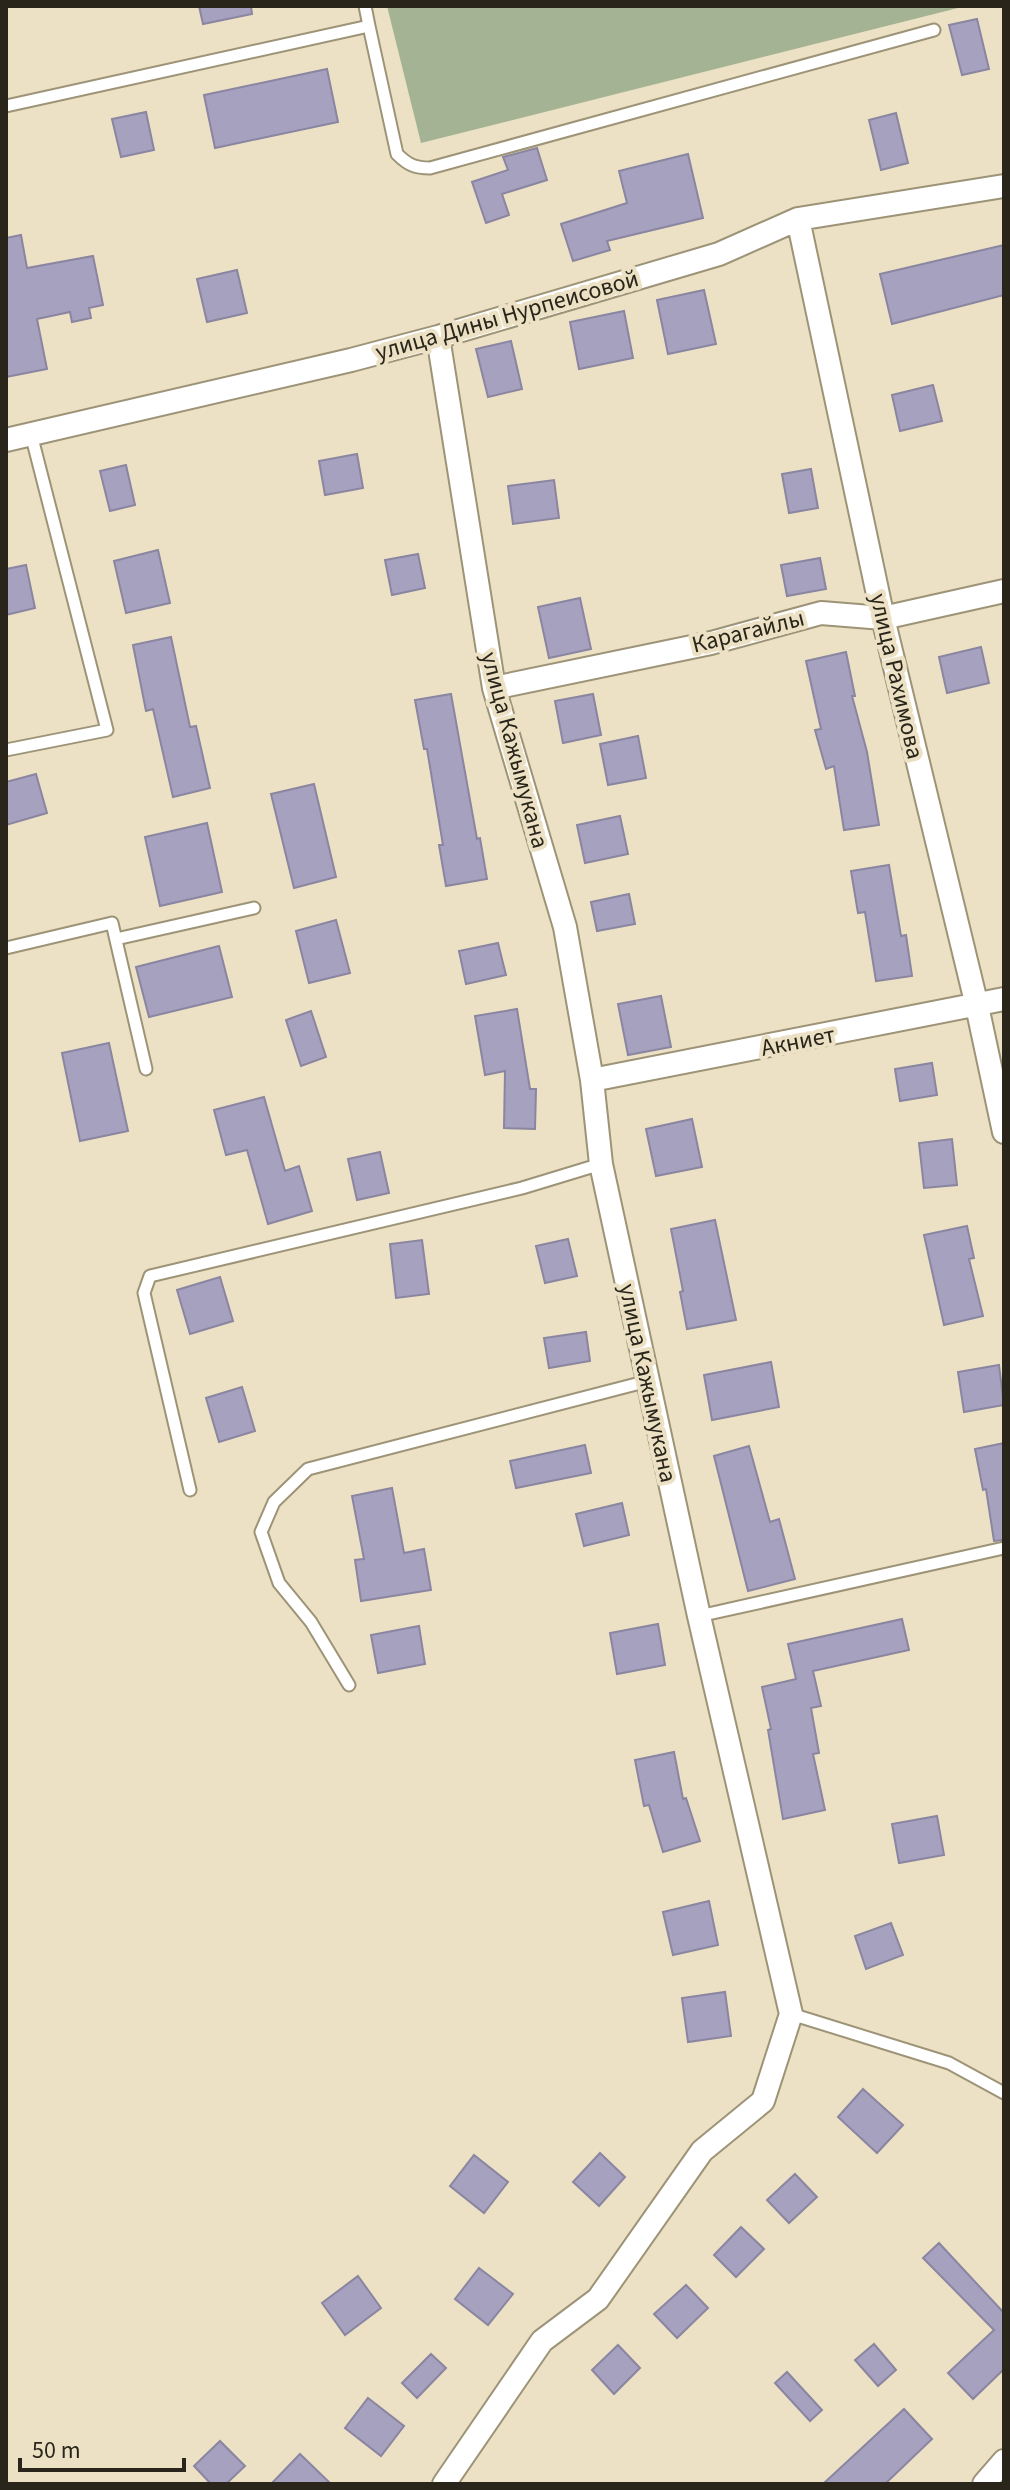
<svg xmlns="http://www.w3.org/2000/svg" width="1010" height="2490" font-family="'Source Sans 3',sans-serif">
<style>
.forest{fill:#a3b394}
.building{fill:#a6a1be;stroke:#8a85a0;stroke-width:2}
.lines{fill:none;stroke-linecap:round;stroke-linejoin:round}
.service-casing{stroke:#9d9377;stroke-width:15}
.minor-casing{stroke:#9d9377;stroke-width:26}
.service{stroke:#fff;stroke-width:11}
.minor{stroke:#fff;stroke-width:22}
.labels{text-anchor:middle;stroke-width:8;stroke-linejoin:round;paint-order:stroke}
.street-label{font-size:24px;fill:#29251a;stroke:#ece1c4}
</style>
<rect width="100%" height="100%" fill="#ece1c4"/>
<path class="forest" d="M387,6H966L421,143Z"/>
<path class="building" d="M199,6H251L252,14L203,24Z
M977,19L989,69L962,75L949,25Z
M327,69L338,122L215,148L204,95Z
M146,112L154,150L121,157L112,119Z
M896,113L908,163L881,170L869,120Z
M537,148L547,180L502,194L509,215L486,223L472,182L508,170L503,157Z
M688,154L703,218L607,241L610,250L573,261L561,224L627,203L619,171Z
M21,235L27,268L93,256L103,305L89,308L91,318L72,322L70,312L37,319L47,369L6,377V238Z
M1004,245V295L892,324L880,274Z
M237,270L247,313L207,322L197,279Z
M704,290L716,344L668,354L657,300Z
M624,311L633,358L579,369L570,322Z
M511,341L522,389L488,397L476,349Z
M933,385L942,421L900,431L892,395Z
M357,454L363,488L325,495L319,461Z
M126,465L135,505L110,511L100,471Z
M811,469L818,508L789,513L782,474Z
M554,480L559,518L513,524L508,486Z
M158,550L170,603L126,613L114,561Z
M418,554L425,588L392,595L385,560Z
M820,558L826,589L787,596L781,565Z
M26,565L35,608L6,615V569Z
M580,598L591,649L549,658L538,607Z
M171,637L190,727L196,726L210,788L173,797L153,709L146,711L133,645Z
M981,647L989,683L947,693L939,657Z
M846,652L855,696H852L867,752L879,825L844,830L834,766L826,769L815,730L821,729L806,661Z
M451,694L477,839L480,838L487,879L446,886L439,845H443L427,749H424L415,700Z
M593,694L601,735L563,743L555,701Z
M638,736L646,778L608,785L600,744Z
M36,774L47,813L6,825V782Z
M314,784L336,877L294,888L271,794Z
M620,816L628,854L585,863L577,825Z
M207,823L222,892L160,906L145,837Z
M889,865L901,936L906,935L912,976L876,981L865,912L858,913L851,871Z
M629,894L635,924L597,931L591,902Z
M336,920L350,973L309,983L296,931Z
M498,943L506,975L466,984L459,951Z
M219,946L232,997L149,1017L136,967Z
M661,996L671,1047L628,1055L618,1004Z
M517,1009L530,1089H536L535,1129L504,1128L505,1071L485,1075L475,1016Z
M311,1011L326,1057L301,1066L286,1020Z
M109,1043L128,1131L80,1141L62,1053Z
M932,1063L937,1095L900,1101L895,1069Z
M264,1097L285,1171L299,1166L312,1211L268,1224L247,1150L226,1155L214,1110Z
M692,1119L702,1167L656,1176L646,1129Z
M952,1139L957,1185L924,1188L919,1143Z
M380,1152L389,1193L357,1200L348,1159Z
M715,1220L736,1320L687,1329L680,1292L683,1291L671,1229Z
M967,1226L974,1258L969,1259L983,1316L944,1325L924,1235Z
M568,1239L577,1276L545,1283L536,1246Z
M422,1240L429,1294L396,1298L390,1244Z
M220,1277L233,1321L190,1334L177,1290Z
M586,1332L590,1361L549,1368L544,1338Z
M771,1362L779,1407L712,1420L704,1375Z
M999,1365L1004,1405L964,1412L958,1372Z
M242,1387L255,1431L219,1442L206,1398Z
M1004,1443V1540L994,1541L986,1489L983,1490L975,1449Z
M585,1445L591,1473L516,1488L510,1461Z
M749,1446L770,1522L779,1519L795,1579L748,1591L714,1456Z
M392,1488L404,1553L424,1549L431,1590L361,1601L355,1560L364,1559L352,1496Z
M622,1503L629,1535L584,1546L576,1514Z
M902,1619L909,1650L813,1671L821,1706L811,1708L819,1753L813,1754L825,1810L783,1819L768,1730L771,1729L762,1687L796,1679L788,1644Z
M658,1624L665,1665L617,1674L610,1633Z
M419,1626L425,1664L378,1673L371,1635Z
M674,1752L683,1799L686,1798L700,1841L663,1852L649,1805L644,1806L635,1760Z
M937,1816L944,1855L899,1863L892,1824Z
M709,1901L718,1945L673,1955L663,1912Z
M891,1923L903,1955L866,1969L855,1936Z
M725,1992L731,2036L688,2042L682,1998Z
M863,2089L903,2125L877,2153L838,2117Z
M600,2153L625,2177L599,2206L573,2182Z
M474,2155L508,2182L484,2213L450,2186Z
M795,2174L817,2197L789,2223L767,2200Z
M741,2227L764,2249L736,2277L714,2255Z
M939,2243L1004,2313V2369L973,2399L948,2373L994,2330L923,2258Z
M479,2268L513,2294L488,2325L455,2299Z
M358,2276L381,2308L345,2335L322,2303Z
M686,2285L708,2308L677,2338L654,2314Z
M874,2344L896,2370L878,2386L855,2360Z
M618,2345L640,2368L614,2394L592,2370Z
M431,2354L446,2368L417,2398L402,2383Z
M787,2372L822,2410L810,2421L775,2383Z
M368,2398L404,2426L381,2456L345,2428Z
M904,2409L932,2439L885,2484H823Z
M220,2441L245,2466L226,2484H211L194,2466Z
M300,2454L331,2484H271Z"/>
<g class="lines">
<defs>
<path id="service" d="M365,6L369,26
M6,106L369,26L397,154C408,165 415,168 430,168L934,30
M6,750L107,730L31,434
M116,939L254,908
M6,948L112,923L146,1069
M190,1490L144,1293L150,1276L522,1188L601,1164
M699,1616L1004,1548
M349,1685L311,1622L279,1583L261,1532L274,1502L308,1469L648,1381
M791,2014L949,2063L1004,2093"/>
<path id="minor" d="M798,219L883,618L977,1006L1004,1132
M438,337L494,688L565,927L592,1080L601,1164L699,1616L791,2014L763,2101L702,2151L598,2299L542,2341L444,2484
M6,440L351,360L438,337L719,254L798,219L1004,186
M494,688L711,643L821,613L883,618L1004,591
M592,1080L1004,999
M984,2484L1004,2461"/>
</defs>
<use href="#service" class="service-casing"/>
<use href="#minor" class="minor-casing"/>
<use href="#service" class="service"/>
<use href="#minor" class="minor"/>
</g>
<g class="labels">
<g class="street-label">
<text transform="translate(507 315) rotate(-16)" y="8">улица Дины Нурпеисовой</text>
<text transform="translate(748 631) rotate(-14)" y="8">Карагайлы</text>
<text transform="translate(897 676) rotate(77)" y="8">улица Рахимова</text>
<text transform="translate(515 750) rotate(75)" y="8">улица Кажымукана</text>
<text transform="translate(798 1041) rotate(-11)" y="8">Акниет</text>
<text transform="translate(648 1383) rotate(78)" y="8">улица Кажымукана</text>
</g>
</g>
<rect width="1010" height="2490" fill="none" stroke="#29251a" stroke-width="16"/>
<path d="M20 2458v12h164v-12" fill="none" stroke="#29251a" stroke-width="4"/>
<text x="32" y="2458" font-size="24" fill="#29251a" stroke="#ece1c4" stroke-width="6" paint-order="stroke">50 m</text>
</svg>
